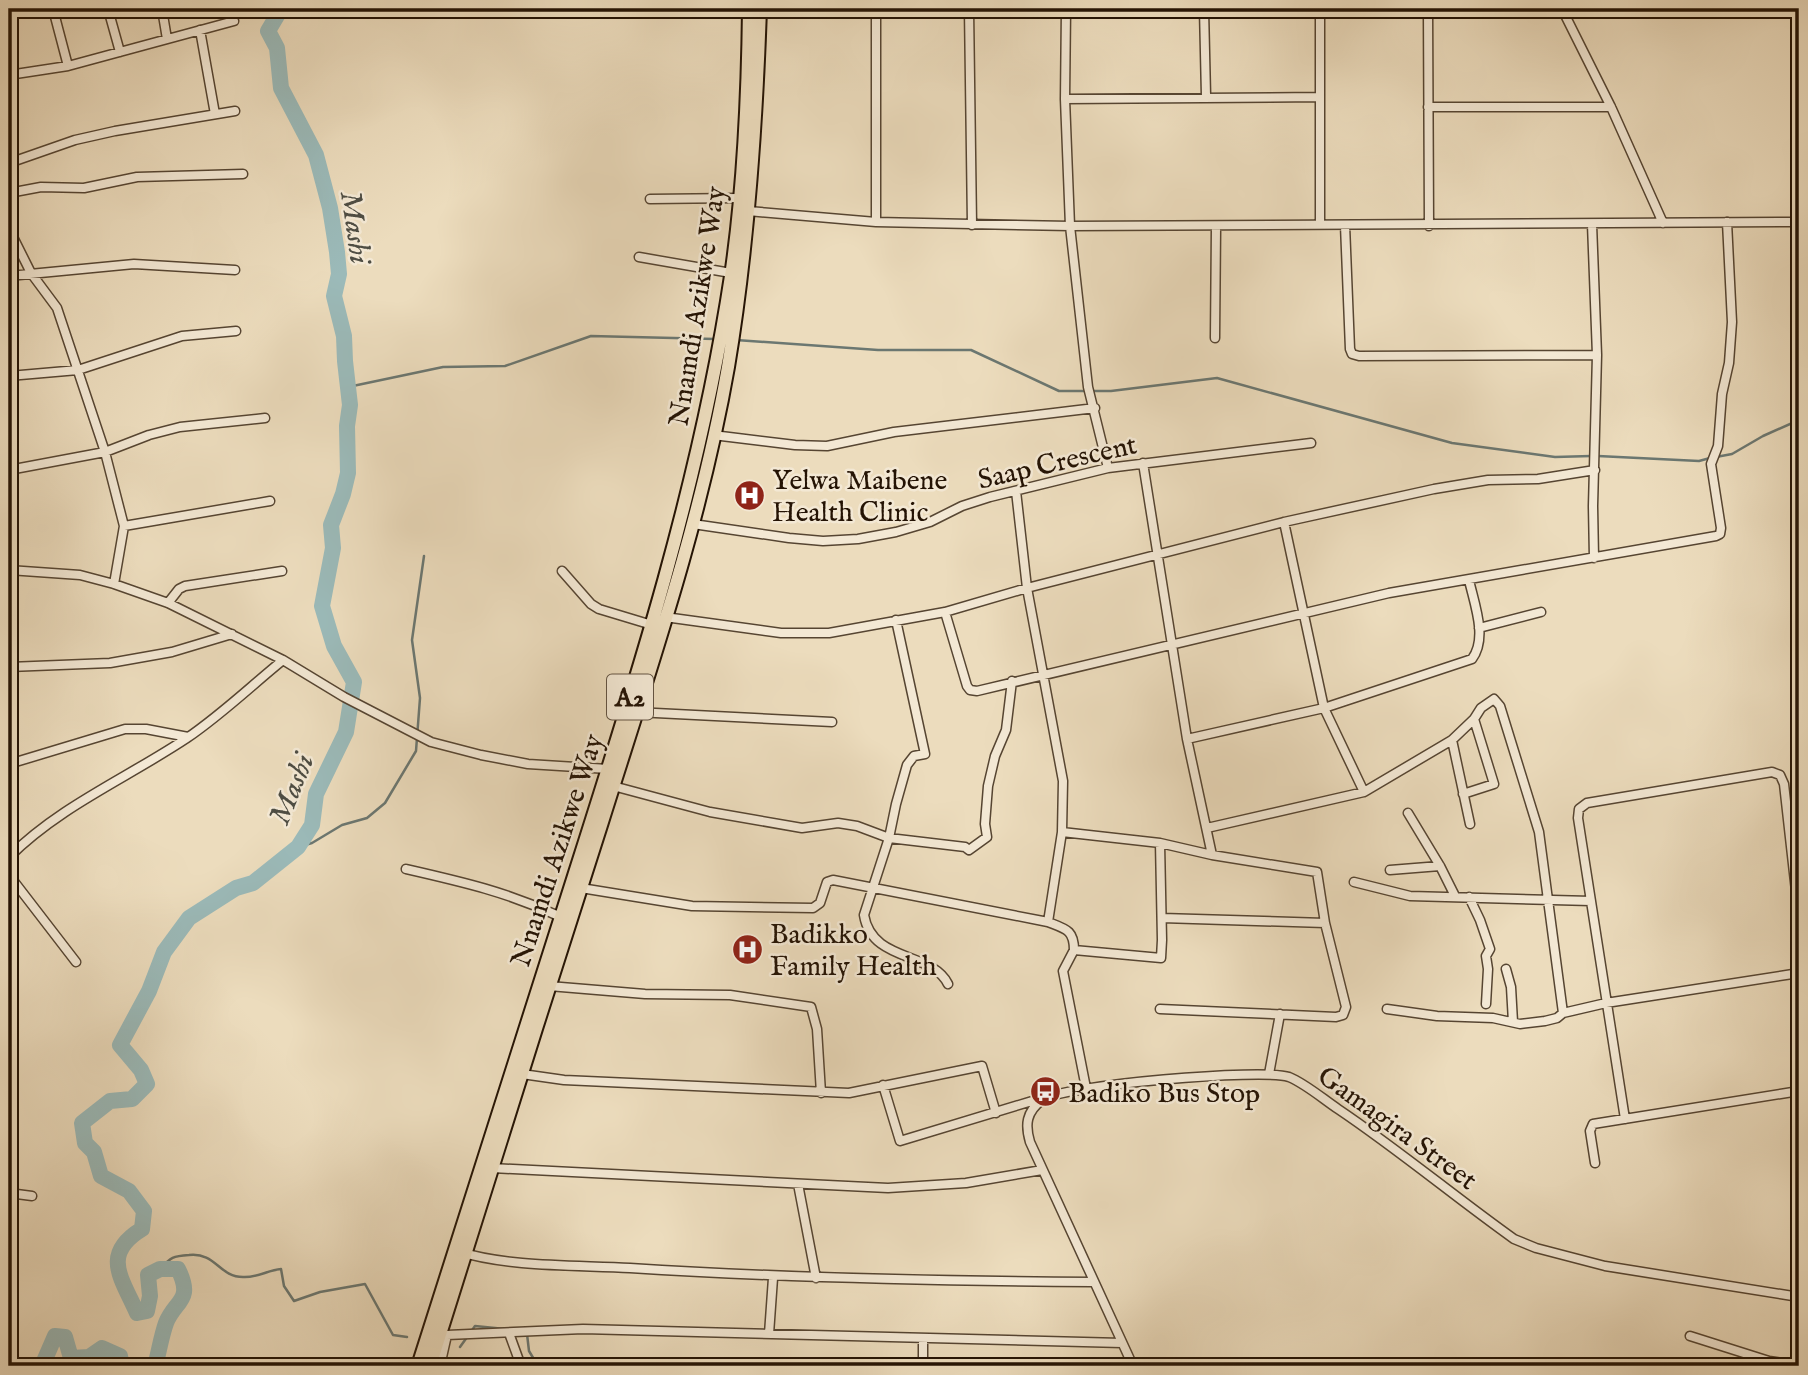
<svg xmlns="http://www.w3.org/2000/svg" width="1808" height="1375" font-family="'IM FELL English',serif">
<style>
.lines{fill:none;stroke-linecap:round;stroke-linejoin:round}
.stream{stroke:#6b7771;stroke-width:2.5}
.river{stroke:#9bbab9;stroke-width:16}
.minor-casing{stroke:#564532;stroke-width:11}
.highway-casing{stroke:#241304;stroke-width:16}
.minor{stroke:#f3e8d4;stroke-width:8}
.highway{stroke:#ecdcbd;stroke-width:12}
.labels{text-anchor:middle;stroke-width:5;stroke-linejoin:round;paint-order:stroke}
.shield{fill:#f3e8d4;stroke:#625342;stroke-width:2}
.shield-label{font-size:26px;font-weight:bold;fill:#241304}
.street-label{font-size:28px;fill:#241304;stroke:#f3e8d4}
.poi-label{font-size:28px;fill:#241304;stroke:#f3e8d4;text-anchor:start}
.water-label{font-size:30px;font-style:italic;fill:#4e4d43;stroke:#f3e8d4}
</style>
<rect width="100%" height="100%" fill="#ecdcbd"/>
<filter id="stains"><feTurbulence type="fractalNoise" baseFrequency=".00286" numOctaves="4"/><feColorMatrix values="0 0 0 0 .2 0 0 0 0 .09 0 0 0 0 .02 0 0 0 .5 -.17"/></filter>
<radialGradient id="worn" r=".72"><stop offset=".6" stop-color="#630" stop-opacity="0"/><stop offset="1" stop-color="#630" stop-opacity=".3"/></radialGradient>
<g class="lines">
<path class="stream" d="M736,340L878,350H971L1059,391H1111L1217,378L1452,443L1555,457L1591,456
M348,387L443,367L505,366L591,336L715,339
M1598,456L1699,461L1710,458
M1716,457L1732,454L1763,436L1799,420
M298,847L312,843L342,825L367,818L385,803L416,751L420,698L412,640L424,556
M160,1269C171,1257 173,1256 189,1255C216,1252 219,1277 243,1277C257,1278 268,1270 281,1269L284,1286L294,1301L320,1292L365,1284L393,1335L407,1337
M527,1334L529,1351L538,1366
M460,1347L475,1326L505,1329"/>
<path class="river" d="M42,1366L55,1336L65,1337L71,1358L89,1357L102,1348L120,1356L122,1366
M155,1366C159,1352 161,1337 166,1323C175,1300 194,1301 178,1269H160L148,1275L150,1296L147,1311L137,1313C121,1277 101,1254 142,1229L144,1211L129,1191L101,1176L94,1152L85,1143L82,1123L110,1101L132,1099L147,1084L141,1070L120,1045L149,991L164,952L189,918L236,888L253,883L298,847L312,825L316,794L346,732L354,682L334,646L322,606L333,548L331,525L343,494L348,473L347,426L350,405L345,361L344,336L334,296L339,274L337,252L330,208L316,155L281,88L277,48L268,31L281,9"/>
<defs>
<path id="minor" d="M53,9L68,66
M108,9L120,52
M162,9L167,39
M969,9L972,225
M1066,9L1065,99L1070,226L1088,387L1108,468
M1204,9L1206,96
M1428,9L1429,226
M1562,9L1611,107L1663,223
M1609,11L1735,9
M200,30L215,114
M9,75L68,66L234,21
M1065,99L1320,97
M1428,107H1611
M9,163L75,140L115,131L235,111
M9,193L41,187L84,188L137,177L243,174
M650,199L739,198
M748,211L876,222L1070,226L1799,222
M876,222V9
M1320,224V9
M1592,224L1597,355L1593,506L1594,558
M1345,225L1350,349L1352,354L1359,356L1597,355
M9,229L31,273L57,308L105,452L124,526L114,584
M639,257L731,273
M9,276L134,264L235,270
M1215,338L1216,227
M9,376L78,370L182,336L236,331
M713,435L795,445L827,446L894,432L1095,408
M1143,463L1187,739L1212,855
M9,470L105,452L149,435L180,427L265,418
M1016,491L1027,588L1063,781L1062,832L1048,922
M1284,522L1324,708L1364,792
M693,524L789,538L823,541L858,539L896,532L930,522L962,506L990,497L1108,468L1311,443
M124,526L270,501
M9,570L80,575L114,584L168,603L283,660L344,697L431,742L481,755L528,764L608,769
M562,571L591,604L599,609L652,625
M168,603L179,589L185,586L282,571
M945,612L967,686L970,690L977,691L1389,593L1716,536L1720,534L1721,528L1711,464L1718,446L1722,394L1729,363L1732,322L1727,222
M665,617L781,633H829L945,612L1027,588L1284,522L1434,489L1488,480L1538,479L1595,470
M896,620L925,754L914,756L907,765L896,804L889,838L864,915C872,963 932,951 948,984
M1479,628L1541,612
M9,667L110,663L172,652L232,634
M636,712L832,722
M1187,739L1324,708L1472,659C1488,638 1474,603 1469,580
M1452,740L1470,824
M9,764L125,729H146L188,737
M613,786L710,812L802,828L838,823L857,826L889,838L965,847L969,850L987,837L985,824L988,786L995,756L1006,730L1012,681
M1463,794L1494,784L1474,719
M1408,813L1440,866L1455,896
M1207,828L1364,792L1452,740L1474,719L1481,708L1494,699L1500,706L1539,832L1563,1013L1606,1003L1799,973
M1062,832L1160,843L1212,855L1317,872L1325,923L1346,1007L1343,1015L1336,1017L1160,1009
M9,857C60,806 127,778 187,738C221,715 251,686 283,660
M406,869C463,882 507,892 561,917
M1390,870L1440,866
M9,875L76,962
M1354,882L1410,896L1591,901
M581,888L692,906L813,908L820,903L827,882L833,880L1048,922C1066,929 1074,930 1074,950
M1469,897L1480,920L1490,949L1486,956L1488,969L1486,1004
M1162,918L1325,923
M1506,969L1511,987L1513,1022
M549,986L645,994L730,995L811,1007L817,1029L821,1093
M1387,1009L1437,1016L1493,1018L1520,1024L1545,1021L1557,1018L1563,1013
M522,1074L564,1080L849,1093L982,1066L996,1113
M1269,1074L1280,1014
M883,1085L900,1141L1042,1098
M1086,1088L1063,971L1074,950L1161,958L1162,940L1160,843
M1625,1119L1578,818L1579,809L1587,803L1772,772L1780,775L1784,784L1799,918
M1595,1163L1590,1131L1593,1124L1799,1091
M492,1168L888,1188L966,1183L1042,1170
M798,1184L816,1278
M9,1193L32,1196
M461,1252C507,1267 580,1265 630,1268C785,1278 937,1281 1093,1282
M509,1333L521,1366
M769,1334L773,1278
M1690,1336L1769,1361L1799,1365
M440,1366L447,1335L583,1329L1122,1343
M923,1366V1338
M1133,1366L1030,1142C1025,1125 1026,1112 1042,1100C1062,1085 1264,1068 1289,1077C1306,1084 1323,1099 1338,1109C1399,1150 1455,1197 1514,1239L1536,1248L1605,1266L1799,1297"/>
<path id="highway" d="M418,1366C469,1202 522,1039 574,876C637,679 700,481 731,276C744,188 748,97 749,9
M430,1366C486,1185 544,1003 602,822C649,672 701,522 728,367C748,248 756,128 760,9"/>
</defs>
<use href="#minor" class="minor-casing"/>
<use href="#highway" class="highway-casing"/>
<use href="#minor" class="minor"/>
<use href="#highway" class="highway"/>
</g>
<defs>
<symbol id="hospital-disc" viewBox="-11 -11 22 22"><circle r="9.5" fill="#8f2418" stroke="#f3e8d4"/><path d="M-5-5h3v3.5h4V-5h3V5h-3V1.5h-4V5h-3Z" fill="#fff"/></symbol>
<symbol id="bus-disc" viewBox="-11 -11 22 22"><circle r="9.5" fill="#8f2418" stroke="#f3e8d4"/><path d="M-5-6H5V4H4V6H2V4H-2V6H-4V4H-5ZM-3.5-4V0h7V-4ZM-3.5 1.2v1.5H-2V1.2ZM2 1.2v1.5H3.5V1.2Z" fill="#fff"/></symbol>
</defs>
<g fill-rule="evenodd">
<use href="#hospital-disc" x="732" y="478" width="35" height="35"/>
<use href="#hospital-disc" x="730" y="932" width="35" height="35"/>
<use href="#bus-disc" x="1028" y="1074" width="35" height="35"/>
</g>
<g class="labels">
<rect class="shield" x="607" y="674.5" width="46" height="45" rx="5"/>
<g class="shield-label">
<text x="630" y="706">A2</text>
</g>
<g class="street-label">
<text transform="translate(696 306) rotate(-81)" y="10">Nnamdi Azikwe Way</text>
<text transform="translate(1057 461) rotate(-13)" y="10">Saap Crescent</text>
<text transform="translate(556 850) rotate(-72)" y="10">Nnamdi Azikwe Way</text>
<text transform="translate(1398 1127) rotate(36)" y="10">Gamagira Street</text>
</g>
<g class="poi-label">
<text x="772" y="489">Yelwa Maibene<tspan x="772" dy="32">Health Clinic</tspan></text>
<text x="770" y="943">Badikko<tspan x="770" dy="32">Family Health</tspan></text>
<text x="1068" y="1102">Badiko Bus Stop</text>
</g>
<g class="water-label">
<text transform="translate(356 227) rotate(82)" y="10">Mashi</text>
<text transform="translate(291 789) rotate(-68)" y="10">Mashi</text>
</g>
</g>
<rect width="1808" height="1375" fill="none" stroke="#ecdcbd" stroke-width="35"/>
<rect x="10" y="10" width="1787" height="1354" fill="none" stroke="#241304" stroke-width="3.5"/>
<rect x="18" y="18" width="1773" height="1340" fill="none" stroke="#241304" stroke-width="2"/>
<rect width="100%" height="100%" filter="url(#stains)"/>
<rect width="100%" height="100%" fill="url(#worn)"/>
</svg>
